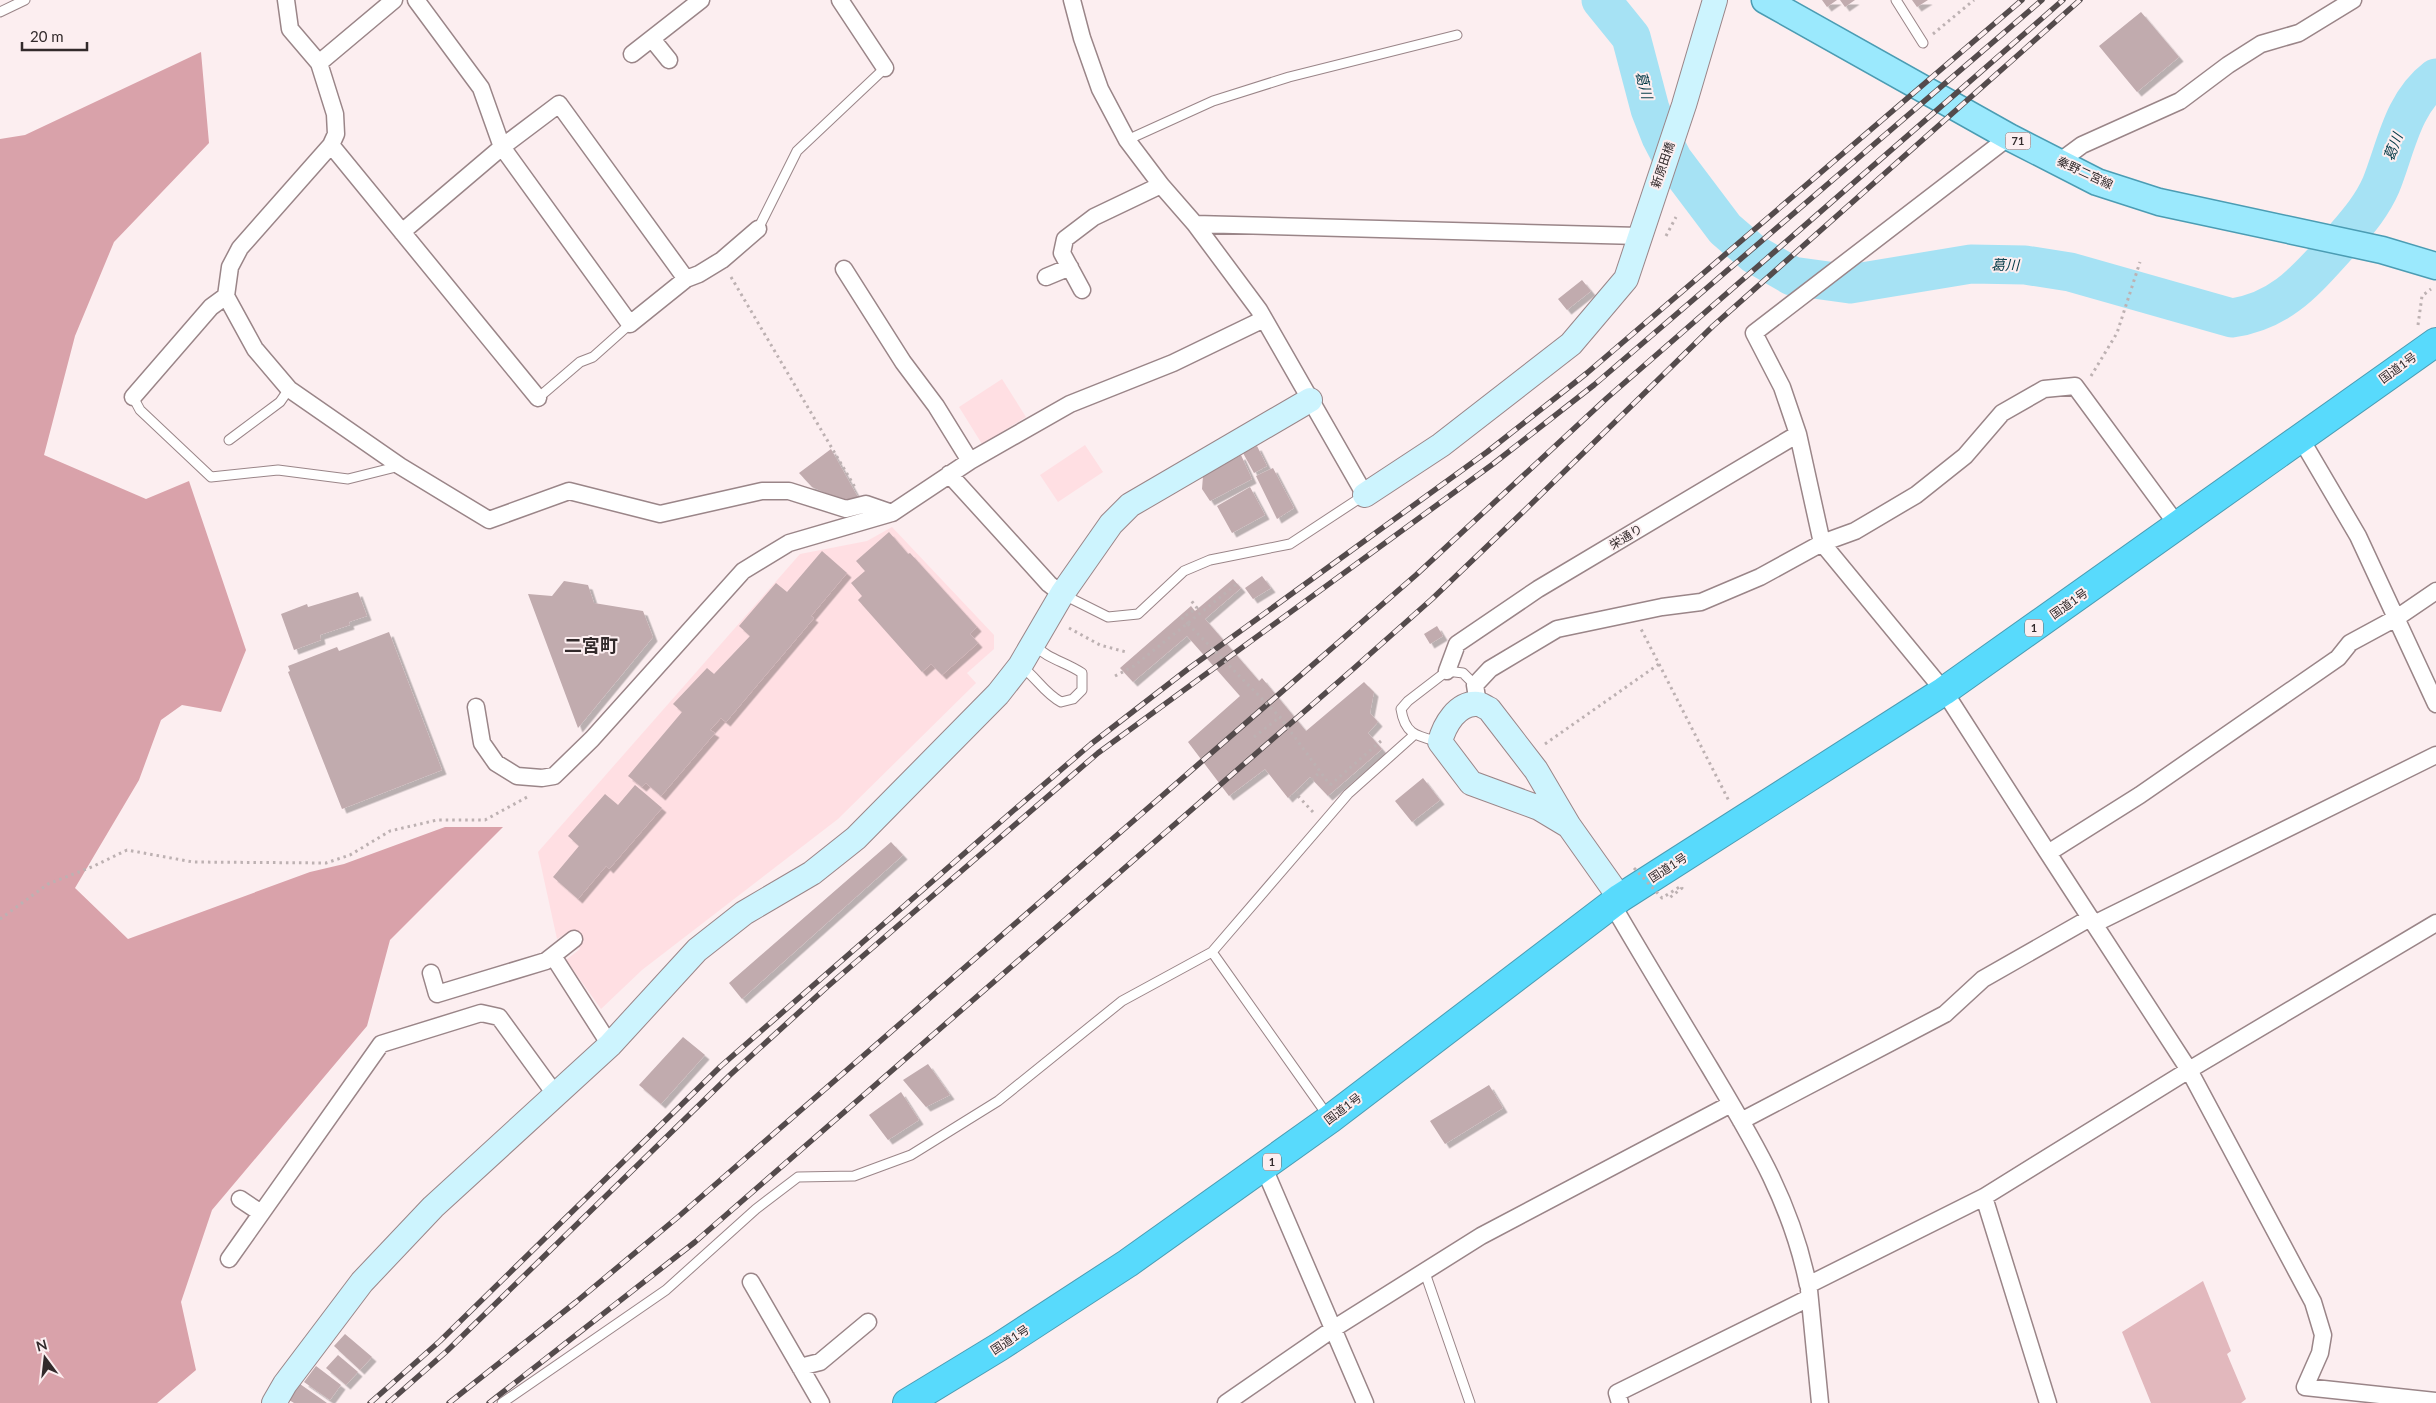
<svg xmlns="http://www.w3.org/2000/svg" width="2436" height="1403" font-family="Lato,'Noto Sans JP',sans-serif">
<style>
.built{fill:#ffdfe3}
.green{fill:#e2b8bd}
.forest{fill:#d9a2aa}
.lines{fill:none;stroke-linecap:round;stroke-linejoin:round}
.river{stroke:#a6e2f4;stroke-width:39}
.building{fill:#c1abae;filter:url(#shadow)}
.lane-casing{stroke:#9a8588;stroke-width:11}
.street-casing{stroke:#9a8588;stroke-width:19}
.secondary-casing{stroke:#9a8588;stroke-width:26}
.primary-casing{stroke:#4b9cb3;stroke-width:29}
.highway-casing{stroke:#4b9cb3;stroke-width:30}
.path{stroke:#bdb1b2;stroke-width:3;stroke-dasharray:2.5 4;stroke-linecap:butt}
.lane{stroke:#fff;stroke-width:9}
.street{stroke:#fff;stroke-width:16}
.secondary{stroke:#cdf4fe;stroke-width:24}
.primary{stroke:#9be9fd;stroke-width:26}
.highway{stroke:#58dafc;stroke-width:28}
.rail-casing{stroke:#544b4c;stroke-width:5.5}
.rail{stroke:#fceef0;stroke-width:4;stroke-dasharray:11;stroke-linecap:butt}
.path-bridge{stroke:#bdb1b2;stroke-width:3;stroke-dasharray:2.5 4;stroke-linecap:butt}
.labels{text-anchor:middle;stroke-width:4;stroke-linejoin:round;paint-order:stroke}
.shield{fill:#fceef0;stroke:#6f6566;stroke-width:1}
.shield-label{font-size:11px;font-weight:bold;fill:#322a2b}
.street-label{font-size:12px;fill:#322a2b;stroke:#fceef0}
.water-label{font-size:14px;font-style:italic;fill:#003845;stroke:#fceef0}
.district-label{font-size:18px;font-weight:bold;fill:#322a2b;stroke:#fceef0}
</style>
<defs>
<filter id="shadow"><feDropShadow dx="4.5" dy="4.5" stdDeviation="0" flood-color="#0004"/></filter>
</defs>
<rect width="100%" height="100%" fill="#fceef0"/>
<path class="built" d="M1002,379L1026,417L982,444L959,407Z
M1085,445L1103,472L1058,502L1040,475Z
M892,527L994,635V649L967,673L976,683L838,819L642,970L601,1009L566,960L580,949L569,932L557,939L538,852L800,554L867,541Z"/>
<path class="green" d="M2203,1281L2231,1351L2227,1354L2246,1399L2241,1403H2151L2122,1332Z"/>
<path class="forest" d="M201,52L209,143L114,242L75,336L44,455L146,499L189,481L246,650L221,712L182,705L161,720L139,780L75,888L128,939L310,872L344,864L445,827H503L390,940L367,1026L212,1210L181,1302L196,1370L157,1403H0V139L25,135Z"/>
<g class="lines">
<path class="river" d="M1601,0L1631,37L1650,109L1661,137L1673,160L1725,229L1754,254L1792,276L1850,284L1971,264L2025,265L2070,272L2232,318C2282,311 2307,279 2339,244C2355,225 2371,208 2381,185C2396,148 2402,104 2436,78"/>
</g>
<path class="building" d="M1822,0H1837L1827,7Z
M1840,0H1855L1845,7Z
M1912,0H1928L1917,7Z
M2141,12L2179,57L2137,92L2099,46Z
M1582,280L1591,291L1567,310L1558,299Z
M1257,446L1267,466L1254,473L1243,453Z
M831,449L859,499L850,504L812,487L799,473Z
M1241,455L1252,479L1210,501L1202,489L1203,476Z
M1273,468L1294,508L1277,519L1256,476Z
M1250,487L1265,515L1232,533L1217,506Z
M889,532L908,554L910,553L977,627L970,634L978,643L942,675L931,664L922,672L858,600L862,596L851,583L865,571L856,561Z
M822,551L847,573L811,616L814,618L726,722L721,718L710,730L715,733L661,796L646,783L642,787L628,776L682,712L673,704L707,668L714,674L750,636L739,626L776,583L787,592Z
M1262,576L1271,588L1253,599L1245,588Z
M1233,579L1241,588L1205,619L1259,681L1262,678L1306,731L1364,682L1374,692L1370,713L1378,722L1368,733L1382,749L1328,796L1310,777L1288,798L1265,769L1229,796L1188,742L1240,696L1187,636L1133,682L1120,668L1191,606L1195,611Z
M564,581L588,585L594,603L643,611L653,637L578,728L528,594L552,596Z
M358,592L367,616L349,622L350,625L320,635L321,640L294,650L281,614L307,604L308,607Z
M1437,626L1443,636L1430,644L1424,634Z
M389,632L442,770L342,809L288,672L290,671L288,666L337,647L339,651Z
M1423,778L1440,800L1412,822L1395,801Z
M635,785L662,808L609,869L606,866L578,899L553,877L579,846L568,836L605,794L618,805Z
M891,842L903,855L742,999L729,983Z
M683,1037L705,1055L661,1104L639,1085Z
M928,1064L950,1095L926,1107L903,1080Z
M1489,1085L1503,1108L1445,1144L1430,1121Z
M901,1092L919,1120L888,1140L869,1115Z
M345,1334L372,1357L360,1370L334,1346Z
M338,1355L358,1372L346,1385L326,1368Z
M316,1366L341,1385L330,1400L304,1382Z
M300,1384L327,1403H294L289,1400Z"/>
<g class="lines">
<defs>
<path id="lane" d="M1896,0L1923,43
M0,12L25,0
M1127,140L1213,101L1289,77L1457,35
M758,229L797,151L885,68
M133,397L140,410L211,477L278,470L348,479L400,466
M538,398L580,362L593,357L630,324
M229,440L280,402L289,389
M1062,594L1108,617L1138,614L1184,571L1210,560L1290,544L1363,496
M1021,666C1036,677 1045,694 1061,702L1073,699L1082,690V673C1064,661 1049,660 1033,644
M1440,742C1417,736 1405,735 1401,709L1408,701L1447,671L1463,673L1475,685
M1212,952L1348,794L1414,735
M1424,1270L1470,1403
M502,1403L666,1290L756,1209L798,1177L854,1176L911,1155L998,1101L1122,1001L1212,952L1328,1116"/>
<path id="street" d="M286,0L290,29L319,63L335,114L336,134L331,145L240,248L230,267L226,296L255,349L289,389L400,466L489,520L569,491L660,514L762,491H789L846,509L866,504L892,513
M416,0L481,88L502,147L630,324L686,279L699,274L722,260L758,229
M840,0L885,68
M1072,0L1082,38L1100,89L1127,140L1161,185L1195,224L1259,310L1365,495
M652,39L669,60
M632,54L701,0
M319,63L394,0
M2009,137L1754,333L1782,387L1798,434L1822,543L1944,691L2048,853L2189,1070L2313,1302L2323,1335L2320,1353L2305,1387L2436,1401
M331,145L538,398
M2059,162L2082,145L2180,101L2228,65L2261,44L2299,33L2353,0
M1195,224L1639,236
M402,232L502,147L559,104L686,279
M844,269L903,362L936,406L970,461
M1046,277L1070,267
M1082,290L1062,253L1065,239L1094,217L1161,185
M133,397L211,307L226,296
M2301,439L2358,536L2436,704
M949,474L1049,584L1062,594
M1447,671L1457,644L1538,589L1798,434
M1478,704L1475,685L1490,669L1557,629L1662,607L1701,602L1760,577L1822,543L1855,531L1916,495L1965,456L2002,413L2044,389L2075,386L2178,526
M476,707L482,743L496,763L517,776L542,778L554,776L592,739L743,571L789,543L892,513L970,461L1070,404L1173,363L1264,319
M2048,853L2140,795L2338,658L2350,643L2398,617L2436,591
M1612,904C1644,959 1677,1013 1710,1068C1753,1140 1791,1201 1808,1285L1984,1197L2189,1070L2436,923
M2094,924L2436,755
M553,956L610,1045
M431,973L437,994L546,961L574,939
M1741,1121L1945,1014L1983,979L2090,918
M1264,1168L1365,1403
M1984,1197L2048,1403
M240,1199L261,1213
M229,1259L381,1044L481,1013L499,1017L555,1094
M751,1282L821,1403
M1809,1290L1820,1403
M800,1367L820,1362L868,1322
M1226,1403L1333,1329L1481,1236L1731,1104
M1620,1403L1617,1393L1809,1298"/>
<path id="secondary" d="M1365,495L1441,445L1571,344L1626,279L1684,105L1715,0
M1569,826L1539,808L1471,783L1440,742C1444,726 1457,702 1478,704C1481,704 1486,708 1489,709L1536,770L1569,826L1620,898
M274,1403L285,1384L362,1282L433,1207L610,1045L697,950L744,913L812,873L856,838L998,694L1020,666L1062,594L1111,524L1130,505L1310,400"/>
<path id="primary" d="M1765,0L2009,137L2097,182L2159,202L2382,250L2436,266"/>
<path id="highway" d="M907,1403L999,1347L1128,1263L1330,1119L1620,898L1944,691L2436,342"/>
</defs>
<use href="#lane" class="lane-casing"/>
<use href="#street" class="street-casing"/>
<use href="#secondary" class="secondary-casing"/>
<use href="#primary" class="primary-casing"/>
<use href="#highway" class="highway-casing"/>
<path class="path" d="M1933,34L1974,0
M1666,236L1676,217
M731,277L856,489
M2418,325L2422,296L2431,289
M2091,376L2117,333L2140,262
M1188,624L1182,618L1197,608L1190,599
M1069,628L1100,645L1126,652
M1659,664L1729,801
M1115,676L1134,666L1238,583
M1254,737L1280,717
M1545,744L1659,664L1641,629
M1330,785L1381,741
M1313,812L1296,794L1320,772
M0,919L48,884L94,866L127,850L193,862L326,863L350,855L390,831L437,820H485L529,796"/>
<use href="#lane" class="lane"/>
<use href="#street" class="street"/>
<use href="#secondary" class="secondary"/>
<use href="#primary" class="primary"/>
<use href="#highway" class="highway"/>
<defs>
<path id="rail" d="M370,1403L440,1341L721,1066L1014,810L1091,744L1188,669L1487,452L1587,373L2022,0
M388,1403L447,1351L730,1075L827,987L1098,753L1493,464L1594,385L2042,0
M449,1403L576,1302L678,1217L1416,575L1607,398L2063,0
M489,1403L695,1242L1352,670L1432,599L1524,511L1713,326L2080,0"/>
</defs>
<use href="#rail" class="rail-casing"/>
<use href="#rail" class="rail"/>
<path class="path-bridge" d="M1188,624L1280,717L1330,785
M1634,868L1662,898L1681,886L1682,888L1668,899"/>
</g>
<g class="labels">
<g class="shield">
<rect x="2005.5" y="132.5" width="25" height="17" rx="4"/>
<rect x="2025" y="619.5" width="18" height="17" rx="4"/>
<rect x="1263" y="1153.5" width="18" height="17" rx="4"/>
</g>
<g class="shield-label">
<text x="2018" y="145">71</text>
<text x="2034" y="632">1</text>
<text x="1272" y="1166">1</text>
</g>
<g class="street-label">
<text transform="translate(1663 165) rotate(-71)" y="4">新原田橋</text>
<text transform="translate(2085 173) rotate(25)" y="4">秦野二宮線</text>
<text transform="translate(2398 368) rotate(-36)" y="4">国道1号</text>
<text transform="translate(1626 537) rotate(-31)" y="4">栄通り</text>
<text transform="translate(2069 604) rotate(-35)" y="4">国道1号</text>
<text transform="translate(1668 868) rotate(-33)" y="4">国道1号</text>
<text transform="translate(1343 1109) rotate(-37)" y="4">国道1号</text>
<text transform="translate(1010 1340) rotate(-33)" y="4">国道1号</text>
</g>
<g class="water-label">
<text transform="translate(1644 85) rotate(76)" y="5">葛川</text>
<text transform="translate(2393 147) rotate(-69)" y="5">葛川</text>
<text transform="translate(2005 265) rotate(1)" y="5">葛川</text>
</g>
<g class="district-label">
<text x="591" y="652">二宮町</text>
</g>
</g>
<g transform="translate(45 1358) rotate(345)" stroke="#fceef0" stroke-width="4" paint-order="stroke">
<path d="M0-4L9 19L0 12L-9 19Z" fill="#322a2b"/>
<text y="-8" font-size="14" font-weight="bold" text-anchor="middle" fill="#322a2b">N</text>
</g>
<path d="M22 42v8h65v-8" fill="none" stroke="#322a2b" stroke-width="2.5"/>
<text x="30" y="42" font-size="15" fill="#322a2b" stroke="#fceef0" stroke-width="4" paint-order="stroke">20 m</text>
</svg>
